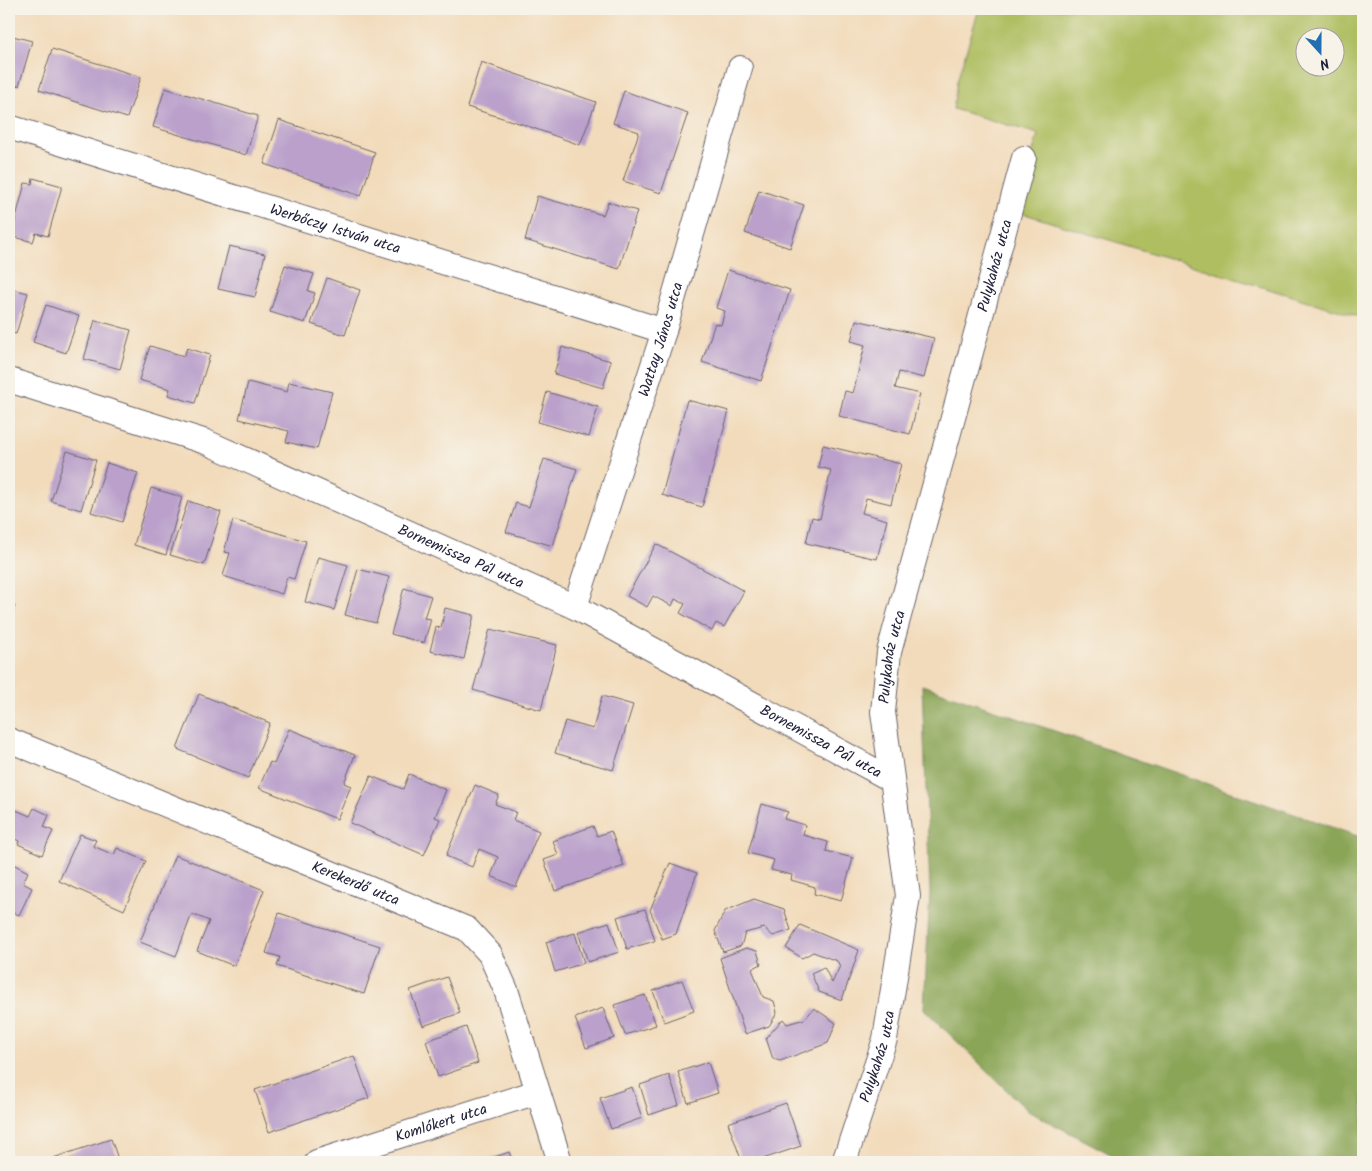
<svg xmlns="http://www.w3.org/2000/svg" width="1372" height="1171" font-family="Kalam,sans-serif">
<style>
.green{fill:#aebe61;stroke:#68704e;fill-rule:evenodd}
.forest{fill:#8aa557;stroke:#566449}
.building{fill:#baa0cb}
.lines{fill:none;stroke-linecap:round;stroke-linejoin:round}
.minor-casing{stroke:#6b6368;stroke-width:26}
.minor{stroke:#fff;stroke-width:24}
.labels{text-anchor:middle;stroke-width:4.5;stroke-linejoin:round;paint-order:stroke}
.street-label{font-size:15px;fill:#22223b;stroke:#f7f3e8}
</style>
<rect width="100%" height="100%" fill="#f7f3e8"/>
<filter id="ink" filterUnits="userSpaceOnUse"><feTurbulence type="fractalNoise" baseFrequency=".02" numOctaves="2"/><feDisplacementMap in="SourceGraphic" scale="10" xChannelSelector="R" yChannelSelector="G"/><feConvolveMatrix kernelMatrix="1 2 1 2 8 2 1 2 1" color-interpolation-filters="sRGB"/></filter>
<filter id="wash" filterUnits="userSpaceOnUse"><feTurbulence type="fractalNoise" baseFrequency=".0096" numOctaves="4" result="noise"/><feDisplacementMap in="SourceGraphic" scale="20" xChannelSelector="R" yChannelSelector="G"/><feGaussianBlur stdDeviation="1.12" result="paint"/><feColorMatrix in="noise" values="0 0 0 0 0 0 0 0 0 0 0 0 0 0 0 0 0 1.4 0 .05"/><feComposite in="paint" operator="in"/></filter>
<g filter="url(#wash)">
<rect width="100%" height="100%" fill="#f2dbbb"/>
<path class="green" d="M979,9H1363V318L1015,211L1038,134L953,109L957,81ZM1304,38H1334V68H1304Z"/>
<path class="forest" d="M922,685L1363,838V1162H1126L1028,1111L924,1009L930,892Z"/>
<g id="blocks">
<path class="building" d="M9,35L32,41L19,86L9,83Z
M52,49L141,77L127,118L39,90Z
M481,62L596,102L580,145L522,124L467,107Z
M165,88L258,116L246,155L153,127Z
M624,91L688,113L661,193L623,181L639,132L613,123Z
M279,120L375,152L361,196L264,164Z
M33,178L62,186L48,236L36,233L33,242L11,236L25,183L32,184Z
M759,190L804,205L790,248L745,233Z
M537,196L603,215L608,202L637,211L619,269L525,240Z
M229,246L265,254L255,297L218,289Z
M285,265L314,274L308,291L315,293L305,323L270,312Z
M728,270L790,290L761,381L702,362L715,323L721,325L725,311L716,308Z
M327,278L360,290L345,335L311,324Z
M9,288L28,293L16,334L9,332Z
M46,305L79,316L66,353L33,342Z
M95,320L131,330L120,369L84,359Z
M856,320L934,338L924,378L899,372L895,388L920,394L910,434L839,416L845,391L853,393L865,345L851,341Z
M150,346L184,356L187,348L210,355L195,403L168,395L170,389L139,380Z
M562,347L611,361L603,388L554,374Z
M248,382L287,392L289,382L332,392L317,449L286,442L289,431L239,419Z
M547,392L598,407L589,437L538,422Z
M687,400L729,411L702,507L662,495Z
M823,445L901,464L891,504L866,498L862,513L887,520L877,559L806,543L812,517L820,519L831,470L818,467Z
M67,451L96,460L81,510L51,501Z
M544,459L577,469L553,546L506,532L516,503L529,507Z
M107,463L138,473L122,522L91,512Z
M151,488L182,497L166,555L134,545Z
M188,501L221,512L204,565L170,555Z
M233,520L306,541L294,579L287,577L282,594L223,576L230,553L224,552Z
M656,544L744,591L724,627L716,623L712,631L680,613L685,604L675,599L672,606L653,596L647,607L627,596Z
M318,557L348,565L334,610L305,602Z
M358,569L389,577L376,623L345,615Z
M404,588L431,596L424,618L431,619L424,643L391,634Z
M9,603L15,606L9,621Z
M445,608L474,615L464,659L430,651L436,627L441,628Z
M490,629L557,645L541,710L473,690Z
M199,694L270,723L248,778L177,749Z
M602,696L633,705L613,770L555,753L565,721L593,729Z
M289,729L355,755L344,783L351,786L337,819L259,788L270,762L274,764Z
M409,774L446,790L435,817L440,819L424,855L350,823L371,776L403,789Z
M475,785L499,795L495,804L516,812L513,820L539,831L516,887L491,876L498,857L479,849L472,867L446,856Z
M762,804L788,812L784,819L805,825L803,835L828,842L826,851L853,858L841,901L814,894L815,887L791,880L792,875L771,870L774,860L748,853Z
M9,807L30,816L34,808L49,815L44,827L53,831L42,855L18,844L19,841L9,836Z
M593,826L597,836L611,831L624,866L555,891L544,860L558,855L553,841Z
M80,834L96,840L93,846L114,855L117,848L146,861L124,910L59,881Z
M175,855L264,890L234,966L197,951L209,921L192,914L176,956L140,942Z
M670,863L697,873L676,934L662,939L650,910Z
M13,864L28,872L23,883L32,888L19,915L9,911V873Z
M754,899L784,909L791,930L773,936L764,928L745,933L741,946L723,952L715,931L725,911Z
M645,909L655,941L627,949L617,917Z
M279,913L380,946L364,994L277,966L280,957L266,953Z
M609,922L619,952L588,962L578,932Z
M800,925L859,950L842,1000L819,992L811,973L824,967L832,983L840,966L837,961L813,952L802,958L786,948Z
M575,933L584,963L555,972L546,942Z
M746,948L757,951L761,964L752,969L763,997L774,1001L777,1013L769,1026L745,1034L720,958Z
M447,977L460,1013L423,1026L410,990Z
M682,980L694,1011L664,1022L653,991Z
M645,995L656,1025L625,1035L614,1005Z
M603,1008L614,1038L586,1048L575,1018Z
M814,1008L836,1023L828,1043L780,1061L773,1059L766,1038L783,1019L787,1024L805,1019Z
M466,1027L478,1063L438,1077L426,1041Z
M354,1056L369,1098L269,1132L255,1090Z
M708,1062L718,1093L688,1103L678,1072Z
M669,1075L679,1105L649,1115L640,1085Z
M632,1087L642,1118L611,1129L600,1098Z
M786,1103L801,1146L754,1162H742L728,1123Z
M111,1139L119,1162H41Z
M509,1152L513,1162H481Z"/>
</g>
</g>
<g filter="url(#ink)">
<use href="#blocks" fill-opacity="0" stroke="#6b6368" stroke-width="1"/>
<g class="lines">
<defs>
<g id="minor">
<path id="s1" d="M9,127L664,331"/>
<path id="s2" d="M9,380L206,442L575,607L892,780"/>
<path id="s3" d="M575,607L664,331L740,68"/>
<path id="s4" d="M9,740L467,929L490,954L506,990L560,1162"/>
<path id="s5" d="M317,1162L537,1092"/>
<path id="s6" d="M844,1162L885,1039L908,896L883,712L889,652L1024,158"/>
</g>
</defs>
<use href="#minor" class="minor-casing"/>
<use href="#minor" class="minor"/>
</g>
</g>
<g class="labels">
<g class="street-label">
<text dy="5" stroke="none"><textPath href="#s1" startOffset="342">Werbőczy István utca</textPath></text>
<text dy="5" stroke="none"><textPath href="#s6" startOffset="921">Pulykaház utca</textPath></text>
<text dy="5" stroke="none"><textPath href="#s3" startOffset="281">Wattay János utca</textPath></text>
<text dy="5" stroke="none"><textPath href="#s2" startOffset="486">Bornemissza Pál utca</textPath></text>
<text dy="5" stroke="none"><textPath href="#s6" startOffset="516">Pulykaház utca</textPath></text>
<text dy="5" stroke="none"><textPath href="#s2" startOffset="891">Bornemissza Pál utca</textPath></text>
<text dy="5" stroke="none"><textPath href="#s4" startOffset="375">Kerekerdő utca</textPath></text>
<text dy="5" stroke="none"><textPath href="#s6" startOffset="111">Pulykaház utca</textPath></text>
<text dy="5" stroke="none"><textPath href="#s5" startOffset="130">Komlókert utca</textPath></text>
</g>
</g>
<rect width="1372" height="1171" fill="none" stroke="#f7f3e8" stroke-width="30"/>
<g transform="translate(1320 52) rotate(159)"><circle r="24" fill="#f7f3e8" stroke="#a29fa3"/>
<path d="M0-4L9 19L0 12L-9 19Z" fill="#1f6fb2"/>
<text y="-8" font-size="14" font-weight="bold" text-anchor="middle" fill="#22223b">N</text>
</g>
</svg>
